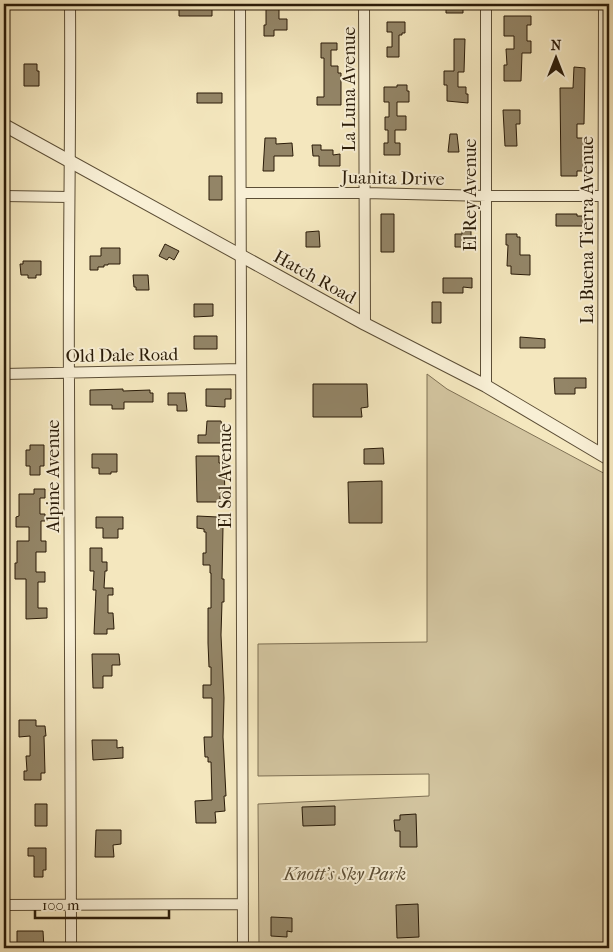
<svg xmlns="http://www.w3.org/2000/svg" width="613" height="952" font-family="'IM FELL French Canon',serif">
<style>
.green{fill:#d2c49f;stroke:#7e7054}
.building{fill:#938567;stroke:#2a1b08}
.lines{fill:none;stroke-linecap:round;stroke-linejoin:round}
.minor-casing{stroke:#5c4e36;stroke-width:12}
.tertiary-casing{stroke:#5c4e36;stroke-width:14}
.minor{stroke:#f8efd5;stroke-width:10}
.tertiary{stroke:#f8efd5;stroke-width:12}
.labels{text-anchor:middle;stroke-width:4;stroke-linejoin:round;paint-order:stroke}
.street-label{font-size:18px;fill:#2a1b08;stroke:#f8efd5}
.park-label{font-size:18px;font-style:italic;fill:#5c4e35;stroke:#f8efd5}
</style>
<rect width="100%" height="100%" fill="#f4e7be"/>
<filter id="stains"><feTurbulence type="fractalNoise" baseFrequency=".004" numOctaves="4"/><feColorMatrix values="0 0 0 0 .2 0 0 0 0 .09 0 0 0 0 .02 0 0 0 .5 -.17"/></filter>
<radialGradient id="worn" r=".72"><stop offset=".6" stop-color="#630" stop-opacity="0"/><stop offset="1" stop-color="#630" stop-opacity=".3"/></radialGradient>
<path class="green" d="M427,374L447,389L609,476V948H259L258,804L429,796V774L258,776V644L427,642Z"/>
<path class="building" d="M179,4H212V16H179Z
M266,4H279V19H287V30H274V36H264V25H266Z
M446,4H461V6H463V13H446Z
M504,16H531V25H527V41H531V53H522L521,81H504V65H507L506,49H514V36H504Z
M387,22H405V33H402V35H399V57H387V47H392V32H387Z
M454,39H465L464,72H458V87H466V94H468V103L447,101V85H444V71H454Z
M321,43H337V50H331V66H338V73H341V105H317V97H324V58H321Z
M24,64H37V71H39V86H24Z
M574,67L585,68L584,124H577V138H584L585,171H577V176H561L560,88H573Z
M397,85H407V91H409V102H397V116H406V130H395V143H400V155H384V143H388V130H385V117H389V102H384V87H397Z
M197,93H222V103H197Z
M503,110H520V124H516L517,146H505Z
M450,134H457L459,152H448Z
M265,138H276V144L292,143L293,156H274V171H263Z
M312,145H321V150H333V155L340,154V166H319V156H313Z
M209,176H222V200H209Z
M381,214H394V252H381Z
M556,214H577V216H585V226H556Z
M319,231L320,247H306V232Z
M462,231H471V247H455V234H462Z
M506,234H517V237H520V255H530V275L511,274V266H507L508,245H506Z
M165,244L179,251L174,260L169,257L167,260L159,256Z
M101,248H120V264H108V265H104V267H98V270H90V256H101Z
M23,261H41V275H36V278H28V275H21L20,264H23Z
M133,275H148L149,290H136V287H134Z
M443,278H472V288L463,287V293H443Z
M432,302H441V323H432Z
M194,304H213V316L194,317Z
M194,336H217V349H194Z
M520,337L545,339V348H520Z
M554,378H586V388H575V394H555Z
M313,384H367L368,407L361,408L362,417H313Z
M123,389V391L150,390V393H153V402H124V409H112V405H90V390Z
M206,389H231V399H225V407L206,406Z
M168,393H185L187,411H177V405H168Z
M207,421H221L223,432H225V443H198V435H206Z
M30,445H44V466H40V475H30V466H26V450H30Z
M383,448L384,464H364V449Z
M92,454H117V472H111V474H99V468H92Z
M196,456H219V463H224L225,496H220V502H197Z
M382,481V523H349L348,482Z
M34,489H45V498H40V514H45V521H41V541H46V552H36V572H45V582H38V608H47V618L26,619V579H15V563H17V541H29V527H16V517L19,516V494H34Z
M197,516L218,517V527H223L222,579H224V602H222L221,635L224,698L223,737L226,796H224L225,811L215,812L216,823H196L195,801L212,800L211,762H208V757H205L204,737H212V698H203V685H211V667H209L208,643V608H211V573H210V565H203V553H206V532H204V529L197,528Z
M96,517H123V529H118V538H103V528H96Z
M90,548H102V562H107V571H105L104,588H113V595H108V613H113L114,629H107V634H94L96,590H93L94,571H90Z
M92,654H119L120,665H112V676H103V688H93Z
M19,720H36V726H45L46,736H44L45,773H41V780H24V771H27L26,756H30V736L19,737Z
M92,740H117V748L123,747V758L93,760Z
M35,804H47V826H35Z
M335,806V825L303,826L302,807Z
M416,814L417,847H400V831H395L394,820H400V815Z
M96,830H121V844L113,845L114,857H95Z
M28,848H46V870H43V877H34V856H28Z
M418,904L419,937L397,938L396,905Z
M271,917L292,918V932L287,931V937L271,936Z
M17,931H43L44,948H17Z"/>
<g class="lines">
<defs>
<path id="minor" d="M70,4C71,130 68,257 69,383C69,572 72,760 71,948
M240,4L243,948
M364,4L365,324
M241,193H366L487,196H604
M4,196L69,197
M4,374L241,369
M486,386V4
M603,455L604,4
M4,905L243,904"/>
<path id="tertiary" d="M4,125L365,324L486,386L609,459"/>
</defs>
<use href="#minor" class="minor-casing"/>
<use href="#tertiary" class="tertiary-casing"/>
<use href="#minor" class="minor"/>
<use href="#tertiary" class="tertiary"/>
</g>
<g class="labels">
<g class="street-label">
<text transform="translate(349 89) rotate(-90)" y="6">La Luna Avenue</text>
<text transform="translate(393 178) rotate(1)" y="6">Juanita Drive</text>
<text transform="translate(470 195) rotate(-90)" y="6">El Rey Avenue</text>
<text transform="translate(587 230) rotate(-90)" y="6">La Buena Tierra Avenue</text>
<text transform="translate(315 277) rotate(29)" y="6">Hatch Road</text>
<text transform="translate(122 355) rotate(-1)" y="6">Old Dale Road</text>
<text transform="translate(53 476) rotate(-90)" y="6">Alpine Avenue</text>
<text transform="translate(225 476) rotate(-90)" y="6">El Sol Avenue</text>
</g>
<g class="park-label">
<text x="345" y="880">Knott's Sky Park</text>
</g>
</g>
<rect width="613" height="952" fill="none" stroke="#f4e7be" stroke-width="20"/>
<rect x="5" y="5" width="603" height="942" fill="none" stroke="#2a1b08" stroke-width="2.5"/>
<rect x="10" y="10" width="593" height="932" fill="none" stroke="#2a1b08"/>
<g transform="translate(556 58)" stroke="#f8efd5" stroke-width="4" paint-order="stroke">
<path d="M0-4L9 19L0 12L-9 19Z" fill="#2a1b08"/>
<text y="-8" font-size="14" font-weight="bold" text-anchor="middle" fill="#2a1b08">N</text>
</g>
<path d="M35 910v8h134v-8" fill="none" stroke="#2a1b08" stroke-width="2.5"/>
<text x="42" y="910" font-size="15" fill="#2a1b08" stroke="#f8efd5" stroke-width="4" paint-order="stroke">100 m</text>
<rect width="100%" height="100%" filter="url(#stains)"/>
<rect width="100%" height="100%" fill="url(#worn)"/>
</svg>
